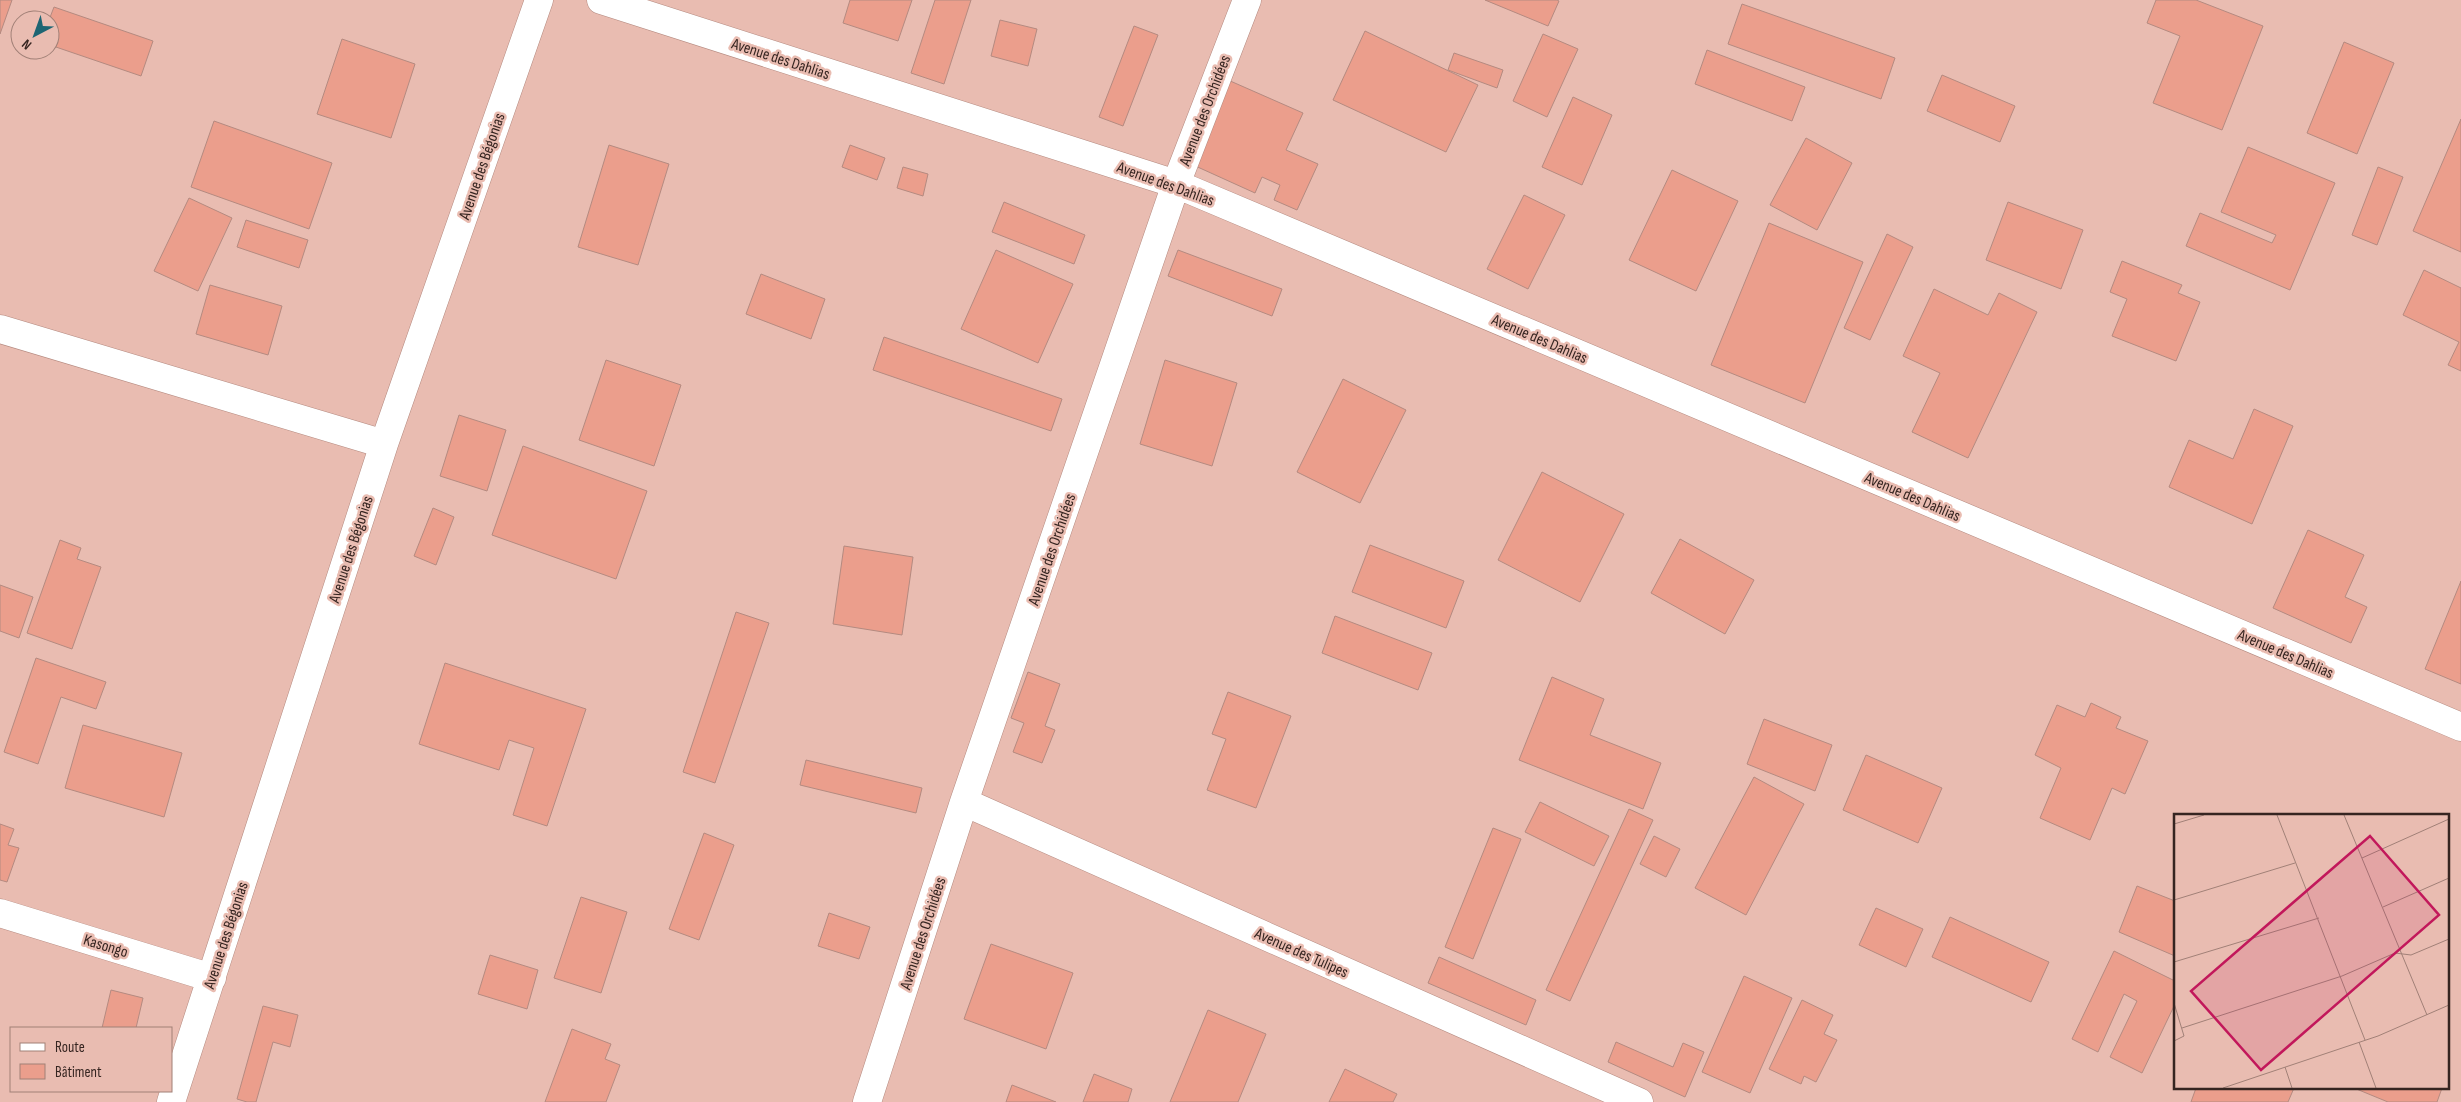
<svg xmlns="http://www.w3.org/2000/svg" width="2461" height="1102" font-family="'Sofia Sans Condensed',sans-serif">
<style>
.building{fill:#eb9e8c;stroke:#b48a80}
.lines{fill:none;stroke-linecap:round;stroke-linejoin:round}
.minor-casing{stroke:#b4897f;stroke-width:29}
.minor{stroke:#fff;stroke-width:28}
.labels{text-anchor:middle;stroke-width:5;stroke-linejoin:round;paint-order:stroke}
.street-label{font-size:16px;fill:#362521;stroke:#e9bcb1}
.inset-road{fill:none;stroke:#a18077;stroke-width:1}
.view{fill:#c2185b;fill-opacity:0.15;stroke:#c2185b;stroke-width:2.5}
.inset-edge{fill:none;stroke:#362521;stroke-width:2.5}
</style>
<rect width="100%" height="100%" fill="#e9bcb1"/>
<path class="building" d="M0,0H12L0,34Z
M850,0H912L898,41L843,23Z
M935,0H971L944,84L911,73Z
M1485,0H1557L1559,1L1548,26Z
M2156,0H2196L2263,26L2222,130L2153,103L2180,36L2147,23Z
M1742,4L1895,58L1881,99L1728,44Z
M54,7L153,41L141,76L50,45L49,20Z
M1000,20L1037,29L1028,66L991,56Z
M1134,26L1158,35L1123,126L1099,117Z
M1365,31L1478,85L1446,152L1333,100Z
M1543,34L1578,49L1547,117L1513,101Z
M342,39L415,64L391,138L317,114Z
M2344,42L2394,63L2357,154L2307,133Z
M1707,50L1805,87L1792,121L1695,84Z
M1454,53L1503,70L1497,88L1448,70Z
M1942,75L2015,106L2000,142L1927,111Z
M1228,80L1303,113L1286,150L1318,164L1297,210L1274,200L1280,185L1262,177L1255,193L1191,164Z
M1573,97L1612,115L1582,185L1542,167Z
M2461,119V252L2413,231Z
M214,121L332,163L309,229L191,187Z
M1806,138L1852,163L1817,230L1770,205Z
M609,145L669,164L638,265L578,247Z
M850,145L885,158L877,180L842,167Z
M2248,147L2335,183L2290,290L2186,246L2200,213L2272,243L2276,235L2221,212Z
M903,167L928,174L923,196L897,188Z
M2378,167L2403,177L2377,245L2352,235Z
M1672,170L1738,201L1696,291L1629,260Z
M1524,195L1565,215L1528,289L1487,269Z
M189,198L232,218L198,291L154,271Z
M1004,202L1085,235L1074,264L992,232Z
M2008,202L2083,230L2061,289L1986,260Z
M246,220L308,240L299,268L237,247Z
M1769,223L1863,262L1805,403L1711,365Z
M1887,234L1913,247L1870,340L1844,328Z
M996,250L1073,284L1038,363L961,329Z
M1178,250L1282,289L1272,316L1168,276Z
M2122,261L2182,285L2178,293L2200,302L2176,361L2112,336L2127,299L2110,292Z
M2424,270L2461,288V371L2448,365L2459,342L2403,315Z
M761,274L825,299L811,339L746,314Z
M210,285L282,306L268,355L196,334Z
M1934,289L1988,315L1999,293L2037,312L1968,458L1912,432L1940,373L1903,356Z
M884,337L1062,399L1051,431L873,370Z
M606,360L681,385L654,466L579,440Z
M1165,360L1237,383L1212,466L1140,444Z
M1343,379L1406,410L1360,503L1297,472Z
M2254,409L2293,426L2252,524L2169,487L2189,440L2233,459Z
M459,415L506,430L487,491L440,476Z
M523,446L647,491L616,579L492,535Z
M1542,472L1624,514L1580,602L1498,560Z
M433,508L454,517L436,565L414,556Z
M2308,530L2364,555L2345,597L2367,607L2351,643L2273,608Z
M1680,539L1754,580L1725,634L1651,593Z
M60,540L81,548L77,559L101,567L72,649L27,633Z
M1370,545L1464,581L1446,628L1352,592Z
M844,546L913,557L902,635L833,624Z
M2461,581V684L2425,669Z
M0,585L33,597L19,638L0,631Z
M736,612L769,623L715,783L683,772Z
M1335,616L1432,653L1418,690L1322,653Z
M36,658L106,682L96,709L61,697L38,764L4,752Z
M445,663L586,709L547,826L513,815L534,748L509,740L499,770L419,744Z
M1028,672L1060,684L1045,726L1055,730L1042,763L1013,752L1024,723L1011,718Z
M1552,677L1604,699L1590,735L1661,763L1643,809L1519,760Z
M1228,692L1291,716L1256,808L1207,790L1226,739L1212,734Z
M2091,703L2121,717L2116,728L2148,741L2125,794L2112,788L2090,840L2040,818L2061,768L2035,755L2057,705L2085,717Z
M1764,719L1832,745L1815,791L1747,764Z
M83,725L182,753L164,817L65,788Z
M1866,755L1942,788L1918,843L1843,810Z
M806,760L922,788L916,813L800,785Z
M1754,777L1804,804L1746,915L1695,888Z
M1540,802L1609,836L1594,866L1525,832Z
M1629,809L1653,820L1570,1001L1546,990Z
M0,824L14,829L8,845L19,848L7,882L0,880Z
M1493,828L1521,839L1473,959L1445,947Z
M704,833L734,845L699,940L669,929Z
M1654,836L1680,849L1666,877L1640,864Z
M2137,886L2175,901V956L2119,932Z
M581,897L627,912L601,993L554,978Z
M1876,908L1923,929L1906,967L1859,945Z
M829,913L870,927L859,959L818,946Z
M1950,917L2049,962L2031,1002L1932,957Z
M991,944L1073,973L1046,1049L964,1019Z
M2114,951L2175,981V1004L2142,1073L2110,1057L2137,1001L2124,994L2098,1052L2072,1039Z
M490,955L538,970L527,1009L478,994Z
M1439,957L1536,1000L1526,1025L1428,983Z
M1744,976L1792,998L1750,1093L1702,1072Z
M111,990L143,998L136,1028H102Z
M1802,1000L1833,1015L1824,1034L1837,1040L1816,1082L1804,1076L1801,1084L1769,1069Z
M263,1006L298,1015L290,1047L273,1042L256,1102H247L237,1099Z
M1208,1010L1266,1034L1238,1102H1170Z
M572,1029L611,1044L605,1059L620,1065L606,1102H545Z
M1616,1042L1673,1067L1683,1043L1704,1052L1685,1097L1608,1062Z
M1345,1069L1397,1094L1393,1102H1329Z
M1094,1074L1132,1089L1128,1102H1083Z
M1012,1085L1056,1102H1006Z
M2196,1088H2294L2288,1102H2191Z
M2354,1088H2442L2437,1102H2388Z"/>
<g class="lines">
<defs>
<path id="minor" d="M601,0L1176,184L2461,727
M0,329L384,444
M964,802L1639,1102
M0,913L212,978
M171,1102L384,444L539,0
M867,1102L964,802L1176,184L1247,0"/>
</defs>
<use href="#minor" class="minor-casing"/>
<use href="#minor" class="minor"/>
</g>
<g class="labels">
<g class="street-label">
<text transform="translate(781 58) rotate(18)" y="6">Avenue des Dahlias</text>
<text transform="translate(1204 110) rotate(-69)" y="6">Avenue des Orchidées</text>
<text transform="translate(481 166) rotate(-71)" y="6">Avenue des Bégonias</text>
<text transform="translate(1166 183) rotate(20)" y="6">Avenue des Dahlias</text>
<text transform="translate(1540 338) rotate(23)" y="6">Avenue des Dahlias</text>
<text transform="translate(1913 496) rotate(23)" y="6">Avenue des Dahlias</text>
<text transform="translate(350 549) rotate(-72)" y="6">Avenue des Bégonias</text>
<text transform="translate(1051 549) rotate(-71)" y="6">Avenue des Orchidées</text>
<text transform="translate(2286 653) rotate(23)" y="6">Avenue des Dahlias</text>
<text transform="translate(922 933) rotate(-72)" y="6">Avenue des Orchidées</text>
<text transform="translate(225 935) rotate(-72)" y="6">Avenue des Bégonias</text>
<text transform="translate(106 945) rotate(17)" y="6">Kasongo</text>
<text transform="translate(1302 952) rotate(24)" y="6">Avenue des Tulipes</text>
</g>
</g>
<g transform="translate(2174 814)">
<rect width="275" height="275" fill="#e9bcb1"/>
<path class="inset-road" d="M103,1L191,226M170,1L253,201M0,10L30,1M188,44L275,5M0,86L121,49M209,93L275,64M0,148L145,104M0,189L10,222L0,227M8,214L168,162L221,139L237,141L275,125M185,228L202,274M111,253L118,274M49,274L204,222L275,191"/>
<path class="view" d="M196,22L265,101L87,256L17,177Z"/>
<rect width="275" height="275" class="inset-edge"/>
</g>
<rect x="10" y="1027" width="162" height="65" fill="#e9bcb1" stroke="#a18077"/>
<rect x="20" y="1043" width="25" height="8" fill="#ffffff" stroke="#a18077"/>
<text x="55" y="1052" font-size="15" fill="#362521">Route</text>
<rect x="20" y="1064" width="25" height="15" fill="#eb9e8c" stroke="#a18077"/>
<text x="55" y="1077" font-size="15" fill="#362521">Bâtiment</text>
<g transform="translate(35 35) rotate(221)"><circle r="24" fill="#e9bcb1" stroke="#a18077"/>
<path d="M0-4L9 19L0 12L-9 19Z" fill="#1d6573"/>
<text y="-8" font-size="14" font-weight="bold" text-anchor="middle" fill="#362521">N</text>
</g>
</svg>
